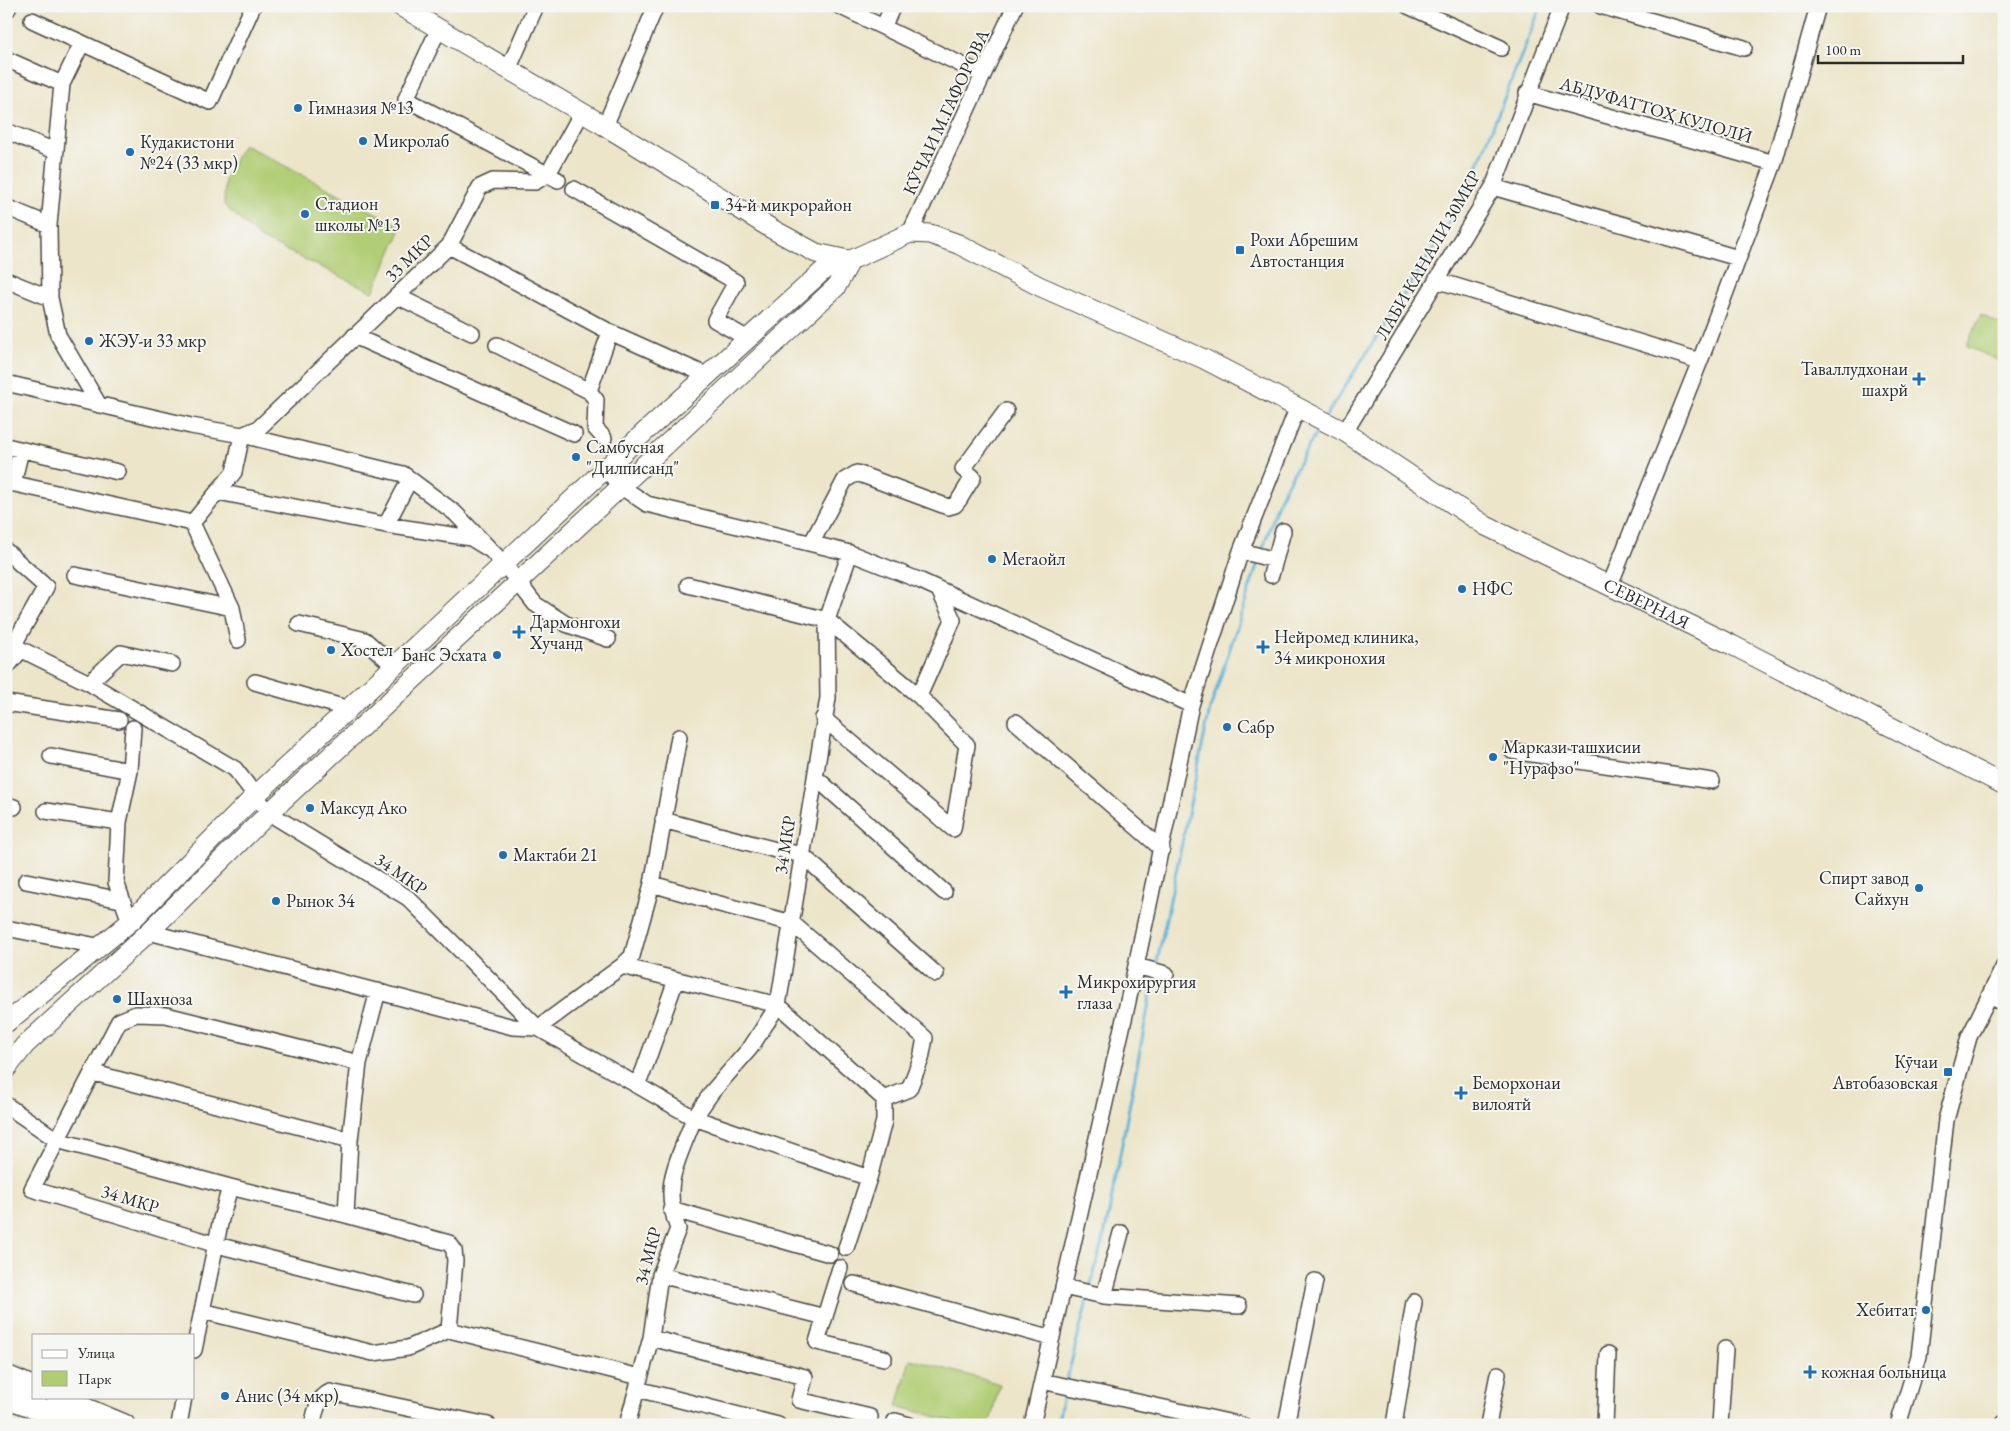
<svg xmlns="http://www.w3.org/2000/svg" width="2010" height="1431" font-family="'EB Garamond',serif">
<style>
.green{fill:#b1cd74;stroke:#6e7c50}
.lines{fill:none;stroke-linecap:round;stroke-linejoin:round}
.stream{stroke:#5cb2d9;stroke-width:3}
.minor-casing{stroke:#484743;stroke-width:18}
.major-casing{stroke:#484743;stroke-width:21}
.highway-casing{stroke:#484743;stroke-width:24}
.minor{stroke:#fff;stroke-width:15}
.major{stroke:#fff;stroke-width:19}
.highway{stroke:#fff;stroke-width:21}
.poi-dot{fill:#1f6fb2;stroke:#f6f6f2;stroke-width:2}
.labels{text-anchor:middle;stroke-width:4;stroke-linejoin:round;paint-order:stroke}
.poi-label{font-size:18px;fill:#2b2b2b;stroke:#f6f6f2;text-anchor:start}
.street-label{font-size:18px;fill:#2b2b2b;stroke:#f6f6f2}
</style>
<rect width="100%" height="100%" fill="#f6f6f2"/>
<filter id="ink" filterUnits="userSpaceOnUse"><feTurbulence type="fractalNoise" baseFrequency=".02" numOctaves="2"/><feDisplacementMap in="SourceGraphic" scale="10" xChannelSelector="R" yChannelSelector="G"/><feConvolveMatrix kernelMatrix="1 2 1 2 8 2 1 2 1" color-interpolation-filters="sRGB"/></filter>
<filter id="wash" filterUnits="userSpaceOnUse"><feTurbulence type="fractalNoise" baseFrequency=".0096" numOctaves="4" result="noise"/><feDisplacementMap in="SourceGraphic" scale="20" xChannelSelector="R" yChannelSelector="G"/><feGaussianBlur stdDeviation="1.12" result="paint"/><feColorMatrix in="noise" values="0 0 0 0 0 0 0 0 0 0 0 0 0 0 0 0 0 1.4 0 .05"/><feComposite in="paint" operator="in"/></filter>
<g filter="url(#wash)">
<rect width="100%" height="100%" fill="#ece5c9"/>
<path class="green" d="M243,144L402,227L373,292L260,238L224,205L225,179Z
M1981,315L2004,326V363L1966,346Z
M910,1359L1000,1384L989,1425H966L897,1406Z"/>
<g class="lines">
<path class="stream" d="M1326,416L1442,235L1479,162L1541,6
M1262,551L1280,497L1316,433
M1156,967L1210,709L1259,560
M1090,1288L1107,1223L1154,976
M1066,1383L1088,1297
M1057,1425L1064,1391"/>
</g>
</g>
<g filter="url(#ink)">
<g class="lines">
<defs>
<path id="minor" d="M839,6L983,75
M1408,6L1501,48
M1601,6L1744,48
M6,9H8
M32,20L82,43
M883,27L893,6
M439,28L406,99L558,180
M6,59L62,84
M508,70L536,6
M1527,93L1774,163
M605,126L656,6
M6,131L55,151
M1493,187L1738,258
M574,189L736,282L715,320L748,339
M6,207L49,225
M910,233L1015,6
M449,246L610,332L706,375
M6,280L50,298
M1436,280L1700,361
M397,296L472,333
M354,336L574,434
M497,345L589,391L596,400L595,428L604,438
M6,383L191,426L242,435L259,428L449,246L480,187L493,181L535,182L548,174L581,114
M589,391L610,332
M99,405L58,335L50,298L49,225L62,84L82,43L210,102L253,6
M1345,432L1493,187L1562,6
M6,446L118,472
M606,469L620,486L647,504L850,553L921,581L1191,705
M6,482L192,523
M13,484L21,450
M192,523L232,608L238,640
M192,523L224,484
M386,525L410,479
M812,542L845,480L857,473L948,507L955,505L959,500L973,477L963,469L1006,411
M489,549L471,538L386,525L218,492L234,472L242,435L403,474L455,513L505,565L535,604L566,624L608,639
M6,551L46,587L13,646
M1241,551L1275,560
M75,575L232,608
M1271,575L1283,531
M688,585L827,620L919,696
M1610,585L1700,361L1774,163L1818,6
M939,590L953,620L919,696L967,745L953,829
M299,624L365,640L394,666
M6,642L89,683L235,769L269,813L408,898L538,1028L694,1118C678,1162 661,1183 678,1229L660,1275L651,1338L627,1425
M6,668L21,650
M255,682L349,709
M89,683L121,653L172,664
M6,703L119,720
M823,718L953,829
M1016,722L1162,849
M1512,751L1712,781
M51,756L130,771
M815,777L944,892
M6,805L14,807
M46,811L119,822L116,882L130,922
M663,820L776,850
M119,822L130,771L133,728
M785,851L802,855L936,974
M26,881L121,900
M652,884L704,899
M712,902L792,923L925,1038L921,1059L909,1089L884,1099V1121L869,1178
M6,928L102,947
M149,932L513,1027L538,1028L622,966L632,956L652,884L679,737
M622,966L778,1005L884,1099
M1136,966L1166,974
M378,991L359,1063L350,1140L346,1215L449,1243L454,1250L455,1261L449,1330L640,1377
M1989,996L2004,1003
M359,1063L166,1015L136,1014L119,1021L32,1189L217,1245L413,1295
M94,1073L350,1140
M636,1085L643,1072L676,980
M6,1105L57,1140L230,1187L346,1215
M671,1209L830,1254
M846,1248L869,1178L694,1118L712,1092L751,1047L778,1005L828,698L827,620L850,553
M840,1268L817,1342L884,1358
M660,1275L825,1317
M854,1284L1052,1338
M1063,1287L1104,1296L1239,1306
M1104,1296L1121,1233
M202,1311L373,1353L408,1348L449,1330
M651,1338L805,1377L799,1400L870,1417
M194,1350L221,1219L230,1187
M1042,1381L1242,1425
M637,1389L778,1425
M895,1421L909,1425
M179,1425L184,1397
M312,1425C316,1411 317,1398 330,1392L488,1425
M1032,1425L1136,966L1191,705L1241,551L1297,409
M1286,1425L1315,1281
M1394,1425L1414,1302
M1488,1425L1498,1374
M1605,1425L1608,1354
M1720,1425L1725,1349
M1898,1425L1919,1356L1946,1120L1969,1037L2004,966
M2003,1425L2004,1423"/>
<g id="major">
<path d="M400,6L605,126L772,229L816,253L848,260"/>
<path id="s1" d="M6,1023L130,922L256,795L648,429L814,279L825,269L851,260L910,233L930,234L958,244L1039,286L1204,359L1345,432L1486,526L1732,645L2004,785"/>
<path d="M6,1069L25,1045L149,932L269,813L836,287L851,260"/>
</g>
<path id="highway" d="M6,1376L34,1388
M6,1397L84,1425
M57,1397L124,1425"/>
</defs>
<use href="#minor" class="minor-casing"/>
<use href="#major" class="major-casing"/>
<use href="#highway" class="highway-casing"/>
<use href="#minor" class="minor"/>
<use href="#major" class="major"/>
<use href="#highway" class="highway"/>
</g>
</g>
<g class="poi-dot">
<circle cx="298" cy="108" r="5"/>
<circle cx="363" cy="141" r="5"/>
<circle cx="130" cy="152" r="5"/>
<rect x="710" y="200" width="10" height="10" rx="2.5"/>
<circle cx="305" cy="214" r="5"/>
<rect x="1235" y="245" width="10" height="10" rx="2.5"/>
<circle cx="89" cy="341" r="5"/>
<path d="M1916.5 371.5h5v5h5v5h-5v5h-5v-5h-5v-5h5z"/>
<circle cx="576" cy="457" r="5"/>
<circle cx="992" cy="559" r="5"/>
<circle cx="1462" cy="589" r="5"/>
<path d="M516.5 624.5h5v5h5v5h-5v5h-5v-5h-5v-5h5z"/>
<path d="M1260.5 639.5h5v5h5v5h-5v5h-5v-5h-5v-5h5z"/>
<circle cx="331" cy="650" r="5"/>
<circle cx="497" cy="655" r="5"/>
<circle cx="1227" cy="727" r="5"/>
<circle cx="1493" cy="757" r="5"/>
<circle cx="310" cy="808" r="5"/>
<circle cx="503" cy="855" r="5"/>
<circle cx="1919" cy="888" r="5"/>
<circle cx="276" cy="901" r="5"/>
<path d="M1063.5 984.5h5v5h5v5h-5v5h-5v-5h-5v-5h5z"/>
<circle cx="117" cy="999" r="5"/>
<rect x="1943" y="1067" width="10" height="10" rx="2.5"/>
<path d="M1458.5 1085.5h5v5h5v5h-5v5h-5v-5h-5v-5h5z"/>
<circle cx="1926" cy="1310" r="5"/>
<path d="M1807.5 1364.5h5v5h5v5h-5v5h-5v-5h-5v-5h5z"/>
<circle cx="225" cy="1396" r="5"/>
</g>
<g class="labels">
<g class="poi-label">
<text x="308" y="114">Гимназия №13</text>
<text x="373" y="147">Микролаб</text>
<text x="140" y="148">Кудакистони<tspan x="140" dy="21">№24 (33 мкр)</tspan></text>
<text x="315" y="210">Стадион<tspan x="315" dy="21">школы №13</tspan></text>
<text x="725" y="211">34-й микрорайон</text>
<text x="1250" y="246">Рохи Абрешим<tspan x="1250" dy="21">Автостанция</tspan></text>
<text x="99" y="347">ЖЭУ-и 33 мкр</text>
<text x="1908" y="375" text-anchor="end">Таваллудхонаи<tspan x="1908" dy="21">шахрй</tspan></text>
<text x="586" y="453">Самбусная<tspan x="586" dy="21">"Дилписанд"</tspan></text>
<text x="1002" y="565">Мегаойл</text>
<text x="1472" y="595">НФС</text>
<text x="530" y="628">Дармонгохи<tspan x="530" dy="21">Хучанд</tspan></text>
<text x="1274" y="643">Нейромед клиника,<tspan x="1274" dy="21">34 микронохия</tspan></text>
<text x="341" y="656">Хостел</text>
<text x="487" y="661" text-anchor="end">Банс Эсхата</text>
<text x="1237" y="733">Сабр</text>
<text x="1503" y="753">Маркази ташхисии<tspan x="1503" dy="21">"Нурафзо"</tspan></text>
<text x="320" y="814">Максуд Ако</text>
<text x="513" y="861">Мактаби 21</text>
<text x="1909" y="884" text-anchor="end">Спирт завод<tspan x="1909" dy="21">Сайхун</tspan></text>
<text x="286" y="907">Рынок 34</text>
<text x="1077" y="988">Микрохирургия<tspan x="1077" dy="21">глаза</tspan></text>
<text x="127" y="1005">Шахноза</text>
<text x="1938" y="1068" text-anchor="end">Кӯчаи<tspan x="1938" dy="21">Автобазовская</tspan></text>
<text x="1472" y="1089">Беморхонаи<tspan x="1472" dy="21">вилоятй</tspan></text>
<text x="1916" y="1316" text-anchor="end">Хебитат</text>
<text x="1821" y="1378">кожная больница</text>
<text x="235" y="1402">Анис (34 мкр)</text>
</g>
<g class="street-label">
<text transform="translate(1656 110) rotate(16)" y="6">АБДУФАТТОҲ КУЛОЛӢ</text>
<text transform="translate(946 112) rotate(-65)" y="6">КӮЧАИ М.ГАФОРОВА</text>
<text transform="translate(1428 255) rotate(-60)" y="6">ЛАБИ КАНАЛИ 30МКР</text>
<text transform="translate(409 258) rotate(-44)" y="6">33 МКР</text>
<text dy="6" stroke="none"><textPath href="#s1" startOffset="2034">СЕВЕРНАЯ</textPath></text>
<text transform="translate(785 845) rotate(-81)" y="6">34 МКР</text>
<text transform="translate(401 874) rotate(35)" y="6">34 МКР</text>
<text transform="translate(130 1199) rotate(17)" y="6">34 МКР</text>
<text transform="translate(648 1256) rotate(-75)" y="6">34 МКР</text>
</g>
</g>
<rect width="2010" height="1431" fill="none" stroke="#f6f6f2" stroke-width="25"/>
<rect x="32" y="1334" width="162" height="65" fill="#f6f6f2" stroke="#a5a5a2"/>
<rect x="42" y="1350" width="25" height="8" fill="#ffffff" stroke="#a5a5a2"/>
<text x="78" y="1358" font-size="15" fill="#2b2b2b">Улица</text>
<rect x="42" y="1371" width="25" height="15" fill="#b1cd74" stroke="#a5a5a2"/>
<text x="78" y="1384" font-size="15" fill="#2b2b2b">Парк</text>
<path d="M1818 55v8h145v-8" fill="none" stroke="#2b2b2b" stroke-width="2.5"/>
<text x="1825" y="55" font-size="15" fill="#2b2b2b" stroke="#f6f6f2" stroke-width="4" paint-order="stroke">100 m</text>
</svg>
